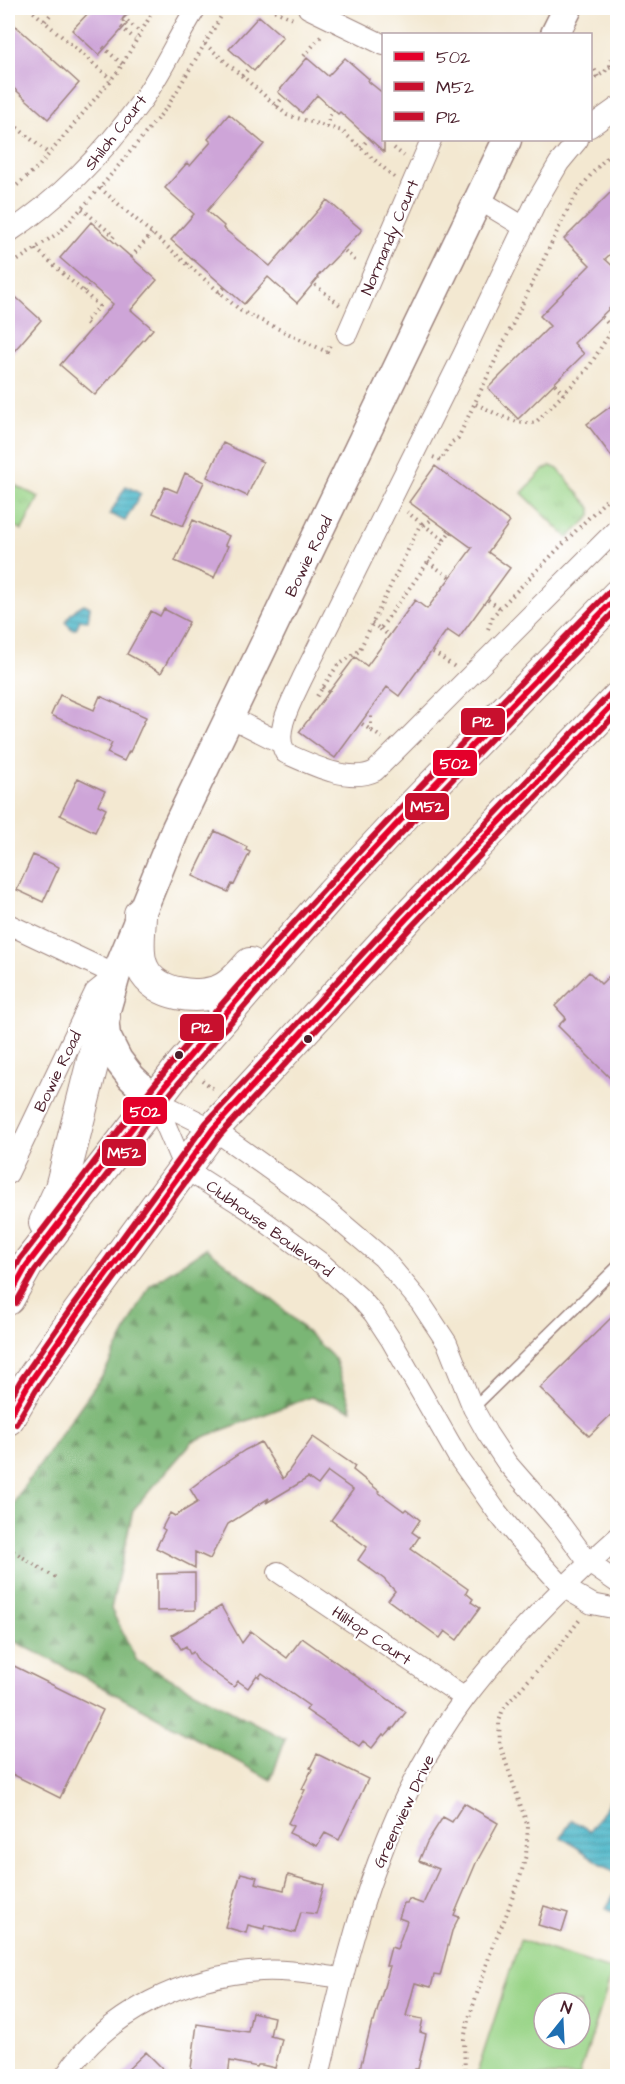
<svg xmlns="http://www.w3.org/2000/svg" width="625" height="2084" font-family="'Architects Daughter',sans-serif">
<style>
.grass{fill:url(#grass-tufts);stroke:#727a59;stroke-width:1.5}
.forest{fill:url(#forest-firs);stroke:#626a50;stroke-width:1.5}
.pitch{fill:#99d487;stroke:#727a59;stroke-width:1.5;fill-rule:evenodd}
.water{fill:url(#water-rules);stroke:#4b6b7a;stroke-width:1.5}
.building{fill:#cea5d8}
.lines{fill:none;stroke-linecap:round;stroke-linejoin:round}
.lane-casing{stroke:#9e847e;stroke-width:13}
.street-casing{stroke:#9e847e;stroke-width:22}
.secondary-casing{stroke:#9e847e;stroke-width:31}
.primary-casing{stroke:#9e847e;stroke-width:34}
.path{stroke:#9e847e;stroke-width:4;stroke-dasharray:1.5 4.5;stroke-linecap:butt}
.lane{stroke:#fff;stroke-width:10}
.street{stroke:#fff;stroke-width:20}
.secondary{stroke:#fff;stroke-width:28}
.primary{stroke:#fff;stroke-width:32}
.bus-1-casing{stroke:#fff;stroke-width:10}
.bus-2-casing{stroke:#fff;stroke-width:10}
.bus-3-casing{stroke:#fff;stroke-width:10}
.bus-1{stroke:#e4002b;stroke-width:6}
.bus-2{stroke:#c8102e;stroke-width:6}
.bus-3{stroke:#c8102e;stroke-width:6}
.bus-dot{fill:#4a1f2b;stroke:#fff;stroke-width:2}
.labels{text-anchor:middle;stroke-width:4.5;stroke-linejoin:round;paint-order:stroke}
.street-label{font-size:16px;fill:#4a1f2b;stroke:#fff}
.line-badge{stroke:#fff;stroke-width:2}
.badge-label{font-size:16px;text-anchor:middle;font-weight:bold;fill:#fff}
</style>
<defs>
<pattern id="grass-tufts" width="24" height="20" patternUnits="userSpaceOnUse" patternTransform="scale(1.5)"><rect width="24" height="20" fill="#99d487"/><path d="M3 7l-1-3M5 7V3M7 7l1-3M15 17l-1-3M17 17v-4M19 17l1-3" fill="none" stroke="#85b675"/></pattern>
<pattern id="forest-firs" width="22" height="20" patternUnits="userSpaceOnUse" patternTransform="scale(1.5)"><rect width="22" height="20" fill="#7ab674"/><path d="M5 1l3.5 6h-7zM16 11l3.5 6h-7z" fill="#66935f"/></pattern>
<pattern id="water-rules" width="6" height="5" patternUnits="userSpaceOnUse" patternTransform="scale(1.5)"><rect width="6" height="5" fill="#4cb7c9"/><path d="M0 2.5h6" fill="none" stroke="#4194a3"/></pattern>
</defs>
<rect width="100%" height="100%" fill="#fff"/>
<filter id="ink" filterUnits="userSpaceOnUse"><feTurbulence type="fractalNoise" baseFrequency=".0167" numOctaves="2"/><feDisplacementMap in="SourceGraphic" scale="12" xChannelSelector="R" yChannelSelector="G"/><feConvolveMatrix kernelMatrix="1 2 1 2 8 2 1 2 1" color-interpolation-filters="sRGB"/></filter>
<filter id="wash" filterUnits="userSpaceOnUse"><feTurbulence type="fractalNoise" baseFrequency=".008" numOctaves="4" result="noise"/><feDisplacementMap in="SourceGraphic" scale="24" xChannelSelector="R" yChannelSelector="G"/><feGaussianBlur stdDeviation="1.35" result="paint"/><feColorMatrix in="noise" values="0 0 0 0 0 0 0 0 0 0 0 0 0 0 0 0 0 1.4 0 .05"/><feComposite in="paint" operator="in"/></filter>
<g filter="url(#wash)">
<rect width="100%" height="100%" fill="#f3e8d1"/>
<path class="grass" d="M551,466L558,469L591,508V516L568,538L522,493L543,470Z
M8,482L39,497L22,530L8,523Z"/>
<path class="forest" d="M206,1248L280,1306L335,1359L352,1410L311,1397L193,1441L133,1510L111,1609L137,1661L285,1739L271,1780L86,1678L8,1638V1516L19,1494L104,1373L150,1285Z"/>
<path class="pitch" d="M520,1940L613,1970L579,2076H476ZM544,2003H580V2039H544Z"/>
<path class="water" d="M126,486L141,494L125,521L110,514Z
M84,604L90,607L88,621L80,620L76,629H72L66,623C67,616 77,607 84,604Z
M617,1790V1874L561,1837L572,1820L590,1831Z
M616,1891L617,1892V1915L606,1908Z"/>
<g id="blocks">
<path class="building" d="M93,8H134L122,20L127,24L99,55L72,30Z
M259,16L283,37L254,71L229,49Z
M8,19L79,83L48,119L8,83Z
M307,58L328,76L345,58L369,79L368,81L384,94V152L340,112L338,114L317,95L302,113L278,92Z
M229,114L264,144L207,211L224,226L223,228L270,266L327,200L362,230L317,277L318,278L297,303L268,277L244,304L171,240L194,214L165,188L187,163L190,166L211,142L208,139Z
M618,185V247L605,259L618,271V300L574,343L584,354L518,419L488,388L550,326L540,316L590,265L564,239Z
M91,222L157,280L131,310L153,329L95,395L60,365L113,304L60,258Z
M8,290L41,320L8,358Z
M618,401V465L587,424Z
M223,443L263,462L247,496L207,477Z
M435,466L510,522L488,552L510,568L459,638L447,630L399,696L387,687L335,758L299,732L355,657L367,666L415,600L427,609L472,548L409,502Z
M185,473L204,482L183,526L153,513L165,487L177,492Z
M193,520L229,536L225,545L228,546L214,578L175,561Z
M164,609L189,622L161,673L127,654L151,611L160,616Z
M60,695L94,710L100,696L146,717L130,752L129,751L124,761L107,753L112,743L51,715Z
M78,778L105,791L98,805L106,809L95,832L60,815Z
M215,831L247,847L246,850L250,852L234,885L232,884L228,892L193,876Z
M33,855L59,867L43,902L17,890Z
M589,972L601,984L609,976L618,985V1086L558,1026L566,1018L555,1006Z
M618,1311V1408L589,1436L540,1388Z
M313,1437L355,1466L353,1470L379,1491L378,1492L404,1511L406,1509L420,1520L412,1532L419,1537L411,1549L468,1589L466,1593L473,1599L471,1602L480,1608L457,1640L445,1631L440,1638L388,1600L395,1591L384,1579L358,1560L367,1547L331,1520L353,1490L328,1472L318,1485L308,1478L266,1503L269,1498L228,1524L210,1559L195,1552V1568L156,1548L165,1530L162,1528L170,1513L175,1516L198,1502L190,1489L212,1472L245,1450L261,1442L283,1479Z
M195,1573V1610L157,1611V1574Z
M221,1606L242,1643L251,1631L287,1658L302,1638L406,1712L393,1729L392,1728L385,1736L383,1734L372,1748L363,1741L359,1746L306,1710L309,1706L262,1673L259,1677L257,1675L248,1688L238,1681L234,1687L198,1661L193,1652L190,1654L186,1646L181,1649L172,1635Z
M8,1663L103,1710L60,1798L8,1772Z
M317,1754L368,1779L339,1840L325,1833L317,1846L289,1833L293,1826L288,1823L305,1790L302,1789L312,1769L310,1768Z
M464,1803L498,1823L476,1863L454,1915L459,1917L452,1931L440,1976L434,1975L431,1987L415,1983L406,2016L423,2019L420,2032L426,2034L418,2069H415L413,2076H358L372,2022H374L390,1966H386L391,1947L397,1949L407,1921L399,1918L404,1903H407L409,1899L423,1904L439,1869L419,1861L427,1842L443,1817L452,1822Z
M241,1873L257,1877L255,1883L284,1890L288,1875L324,1885L316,1914L301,1912L295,1933L265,1925L264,1929L248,1925L246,1933L225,1927Z
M544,1906L568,1913L562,1932L538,1925Z
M252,2012L274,2017L270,2036L282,2039L275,2068L262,2065H258L257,2067L230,2061L228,2076H190L197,2024L248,2032Z
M146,2052L170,2076H121Z"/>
</g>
</g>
<g filter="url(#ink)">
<use href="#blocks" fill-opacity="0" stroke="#9e847e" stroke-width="1.5"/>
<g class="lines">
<defs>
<path id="lane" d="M473,1408L618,1266"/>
<path id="street" d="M308,8L384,45
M590,127L618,107
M578,140L559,163L535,204L463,355L302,679C293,699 273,731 285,753C310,764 349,784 375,771L618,528
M478,199L524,227
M8,233C61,198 103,154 141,102C162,73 177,38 196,8
M347,334L431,140
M230,717L281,743
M8,924L116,975L95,992L8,1174
M155,1100L184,1168L248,1209L320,1262L359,1297L374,1314L391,1340L458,1457L497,1512L518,1538L563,1587L592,1604L618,1609
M155,1100L213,1129L329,1212L383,1258L420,1302L447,1343L473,1408L487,1433L507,1463L561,1525L589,1563L618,1583
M278,1572L465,1698
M65,2076C106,2013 186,1975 261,1971C288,1969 316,1975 343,1978
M319,2076C336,2005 352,1931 378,1862C399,1805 428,1747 465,1698C510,1639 563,1586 618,1537"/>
<path id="secondary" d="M555,34L568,8
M155,1100L131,1077L118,1060L106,1036L104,1017L116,975L176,828L507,140"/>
<path id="primary" d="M140,914C140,931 135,954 143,969C155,995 199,1001 223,989C233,984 242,973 250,964
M45,1223L61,1188L104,1017
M8,1299L27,1265L182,1065L332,893L411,808L618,595
M8,1419L28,1385L79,1312L213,1129L406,919L618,698"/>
</defs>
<use href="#lane" class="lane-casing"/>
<use href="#street" class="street-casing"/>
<use href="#secondary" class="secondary-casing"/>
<use href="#primary" class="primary-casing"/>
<path class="path" d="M29,8L111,79
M269,8L293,19
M123,17L140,32
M45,21L56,8
M121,27L135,39
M205,44L287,115L342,131L395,178
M103,47L122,64
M304,56L323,34
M610,66L611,56L618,49
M590,67L594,68L598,77
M242,76L249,68
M590,81L605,72L607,68L618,63
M8,92L11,88
M276,106L283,97
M8,120L49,154
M327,127L330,115L335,110
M361,148L368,139
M394,148L404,156
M100,188L241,311L327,352L331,342
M8,193L39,166L119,70L155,8
M82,209L114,236L111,240
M36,249L99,306L85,322L90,326
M345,251L358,263
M131,257L152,234
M187,264L192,258
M8,267L61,231L100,188L168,106L226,8
M315,285L340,305
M84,291L90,284
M219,293L225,287
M602,317L612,328
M555,384L563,394
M476,404C494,412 516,427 536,422L587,370L618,320
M433,457L441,460L452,442L458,438L565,215C579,189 594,167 618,148
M424,525L431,520
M444,540L449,533
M428,562L451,578
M488,600L500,608
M372,623L380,629L444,540L421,523
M380,629L390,636
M488,629L493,616L500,608L618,488
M433,652L455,667
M323,687L330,693
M317,696L337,666L359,651L421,523L407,512
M362,724L382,738
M371,730V712
M202,1080L215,1090
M8,1548L56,1578
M465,2076L464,2039L468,2021L494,1942L504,1921L521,1874L526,1855L528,1827L500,1745L499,1722L502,1712L507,1704L562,1643L581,1618"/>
<use href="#lane" class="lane"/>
<use href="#street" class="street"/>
<use href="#secondary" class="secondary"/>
<use href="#primary" class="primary"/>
<defs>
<path id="bus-1" d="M8,1299L27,1265C79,1198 129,1129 183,1064C319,900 469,748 618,596
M8,1419L28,1385L79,1312L213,1129L406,919L618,699"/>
<path id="bus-2" d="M16,1303L35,1270C86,1203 136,1134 190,1070C325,909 471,759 618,608
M16,1424L36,1390L86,1317L220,1135L413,925L618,712"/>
<path id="bus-3" d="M8,1281L20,1259C72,1193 122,1123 176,1058C313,894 463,742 612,589
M8,1402L21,1380L72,1307L206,1123L400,913L612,692"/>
</defs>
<use href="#bus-1" class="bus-1-casing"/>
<use href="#bus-2" class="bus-2-casing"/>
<use href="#bus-3" class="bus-3-casing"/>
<use href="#bus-1" class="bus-1"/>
<use href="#bus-2" class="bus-2"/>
<use href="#bus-3" class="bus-3"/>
</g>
</g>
<g class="bus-dot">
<circle cx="308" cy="1039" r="5"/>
<circle cx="179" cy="1055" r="5"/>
</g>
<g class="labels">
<g class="street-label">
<text transform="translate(115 132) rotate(-52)" y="6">Shiloh Court</text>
<text transform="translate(389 237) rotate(-67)" y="6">Normandy Court</text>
<text transform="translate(308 556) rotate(-64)" y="6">Bowie Road</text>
<text transform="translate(57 1071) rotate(-64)" y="6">Bowie Road</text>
<text transform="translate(270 1228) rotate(36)" y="6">Clubhouse Boulevard</text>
<text transform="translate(372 1635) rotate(34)" y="6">Hilltop Court</text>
<text transform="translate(403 1811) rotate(-65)" y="6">Greenview Drive</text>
</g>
</g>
<g class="line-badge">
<rect x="460" y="707" width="46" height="29" rx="6" fill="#c8102e"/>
<rect x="432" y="749" width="46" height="28" rx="6" fill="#e4002b"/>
<rect x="404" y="792" width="46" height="29" rx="6" fill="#c8102e"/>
<rect x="179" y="1013" width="46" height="29" rx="6" fill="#c8102e"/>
<rect x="122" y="1096" width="46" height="29" rx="6" fill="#e4002b"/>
<rect x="101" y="1138" width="46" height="29" rx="6" fill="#c8102e"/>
</g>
<g class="badge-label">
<text x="483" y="727">P12</text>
<text x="455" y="769">502</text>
<text x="427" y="812">M52</text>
<text x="202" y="1033">P12</text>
<text x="145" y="1117">502</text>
<text x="124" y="1158">M52</text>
</g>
<rect width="625" height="2084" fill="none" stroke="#fff" stroke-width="30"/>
<rect x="382" y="33" width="210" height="108" fill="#ffffff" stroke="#b7a5aa" stroke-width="1.5"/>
<rect x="394" y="52" width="30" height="9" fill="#e4002b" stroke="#b7a5aa" stroke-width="1.5"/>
<text x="436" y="63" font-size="18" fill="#4a1f2b">502</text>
<rect x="394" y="82" width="30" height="9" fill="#c8102e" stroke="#b7a5aa" stroke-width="1.5"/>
<text x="436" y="93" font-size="18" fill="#4a1f2b">M52</text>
<rect x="394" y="112" width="30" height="9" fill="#c8102e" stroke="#b7a5aa" stroke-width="1.5"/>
<text x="436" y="123" font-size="18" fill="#4a1f2b">P12</text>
<g transform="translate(562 2021) rotate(18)"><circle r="28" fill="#ffffff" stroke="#b7a5aa" stroke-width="1.5"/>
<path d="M0-4.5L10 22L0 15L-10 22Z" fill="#1f6fb2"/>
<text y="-9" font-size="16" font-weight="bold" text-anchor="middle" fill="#4a1f2b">N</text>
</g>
</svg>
